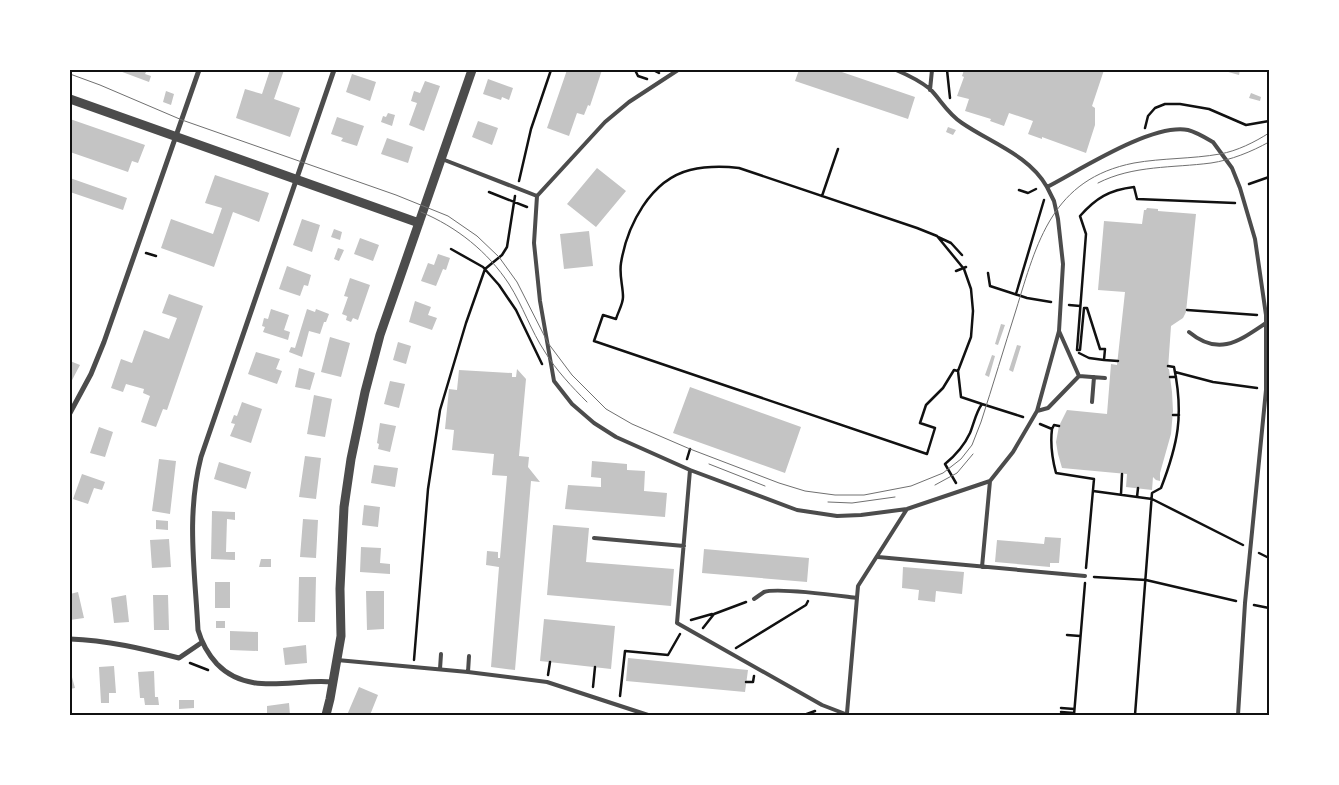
<svg xmlns="http://www.w3.org/2000/svg" width="1339" height="785" font-family="Jost,sans-serif">
<style>
.building{fill:#c4c4c4}
.lines{fill:none;stroke-linecap:round;stroke-linejoin:round}
.path{stroke:#111;stroke-width:2.5}
.service{stroke:#4c4c4c;stroke-width:4}
.minor{stroke:#4c4c4c;stroke-width:5}
.tertiary{stroke:#4c4c4c;stroke-width:9}
.tram{stroke:#707070;stroke-width:1}
.neatline{fill:none;stroke:#111;stroke-width:2}
</style>
<rect width="100%" height="100%" fill="#fff"/>
<path class="building" d="M117,70H147L145,74L151,76L149,82Z
M270,70H284L274,99L300,108L290,137L236,118L245,89L262,94Z
M567,70H602L590,106L588,105L584,115L577,113L569,136L547,128Z
M799,70H836L915,97L908,119L795,81Z
M964,70H1104L1092,106L1095,108V125L1086,153L1042,137V139L1028,134L1033,121L1009,113L1004,126L990,121L991,119L965,111L969,99L957,96L964,77L962,76Z
M1221,70H1240L1239,75Z
M352,74L376,82L370,101L346,92Z
M488,79L513,88L509,100L502,97L501,100L483,94Z
M425,81L440,86L424,131L409,125L417,103L411,101L414,91L420,93Z
M166,91L174,94L171,105L163,102Z
M1251,93L1261,97L1260,101L1249,98Z
M388,113L395,115L392,126L381,122L383,116L386,117Z
M337,117L364,126L357,146L341,141L343,138L331,134Z
M70,119L145,145L138,163L132,161L128,172L70,152Z
M478,121L498,128L492,145L472,137Z
M948,127L956,130L953,135L946,132Z
M387,138L413,147L408,163L381,154Z
M597,168L626,191L596,227L567,204Z
M215,175L269,193L259,222L233,212L214,267L161,248L171,219L213,234L222,208L205,203Z
M70,178L127,198L123,210L70,192Z
M1147,208L1158,209V211L1196,214L1186,312L1183,318L1171,326L1168,369H1169L1172,392L1173,411L1171,434L1160,473V481L1156,480L1153,477L1152,490L1126,487L1127,474L1062,468L1058,454L1056,442L1059,426L1067,410L1107,414L1111,364L1117,365L1125,292L1098,290L1104,221L1142,224L1144,210H1146Z
M302,219L320,225L312,252L293,245Z
M334,229L342,232L340,240L331,237Z
M589,231L593,266L564,269L560,234Z
M360,238L379,245L373,261L354,254Z
M338,248L344,250L339,261L334,259Z
M438,254L450,258L446,270L443,269L436,286L421,281L428,263L434,265Z
M287,266L311,275L308,286L304,285L300,296L279,289Z
M350,278L370,285L358,320L353,318L351,322L346,320L347,316L342,314L348,297L344,296Z
M169,294L203,306L167,410L163,409L156,427L141,422L150,396L143,393L144,389L126,384L123,392L111,388L121,359L132,363L144,330L169,339L177,318L162,313Z
M415,301L431,307L428,315L437,318L432,330L409,322Z
M271,309L289,315L284,330L290,332L288,340L263,332L265,327L262,326L264,318L268,319Z
M307,309L315,312L316,309L329,314L326,322H324L320,334L309,331L302,357L289,352L291,347L295,348Z
M1001,324L1005,325L998,345L995,344Z
M330,337L350,343L341,377L321,372Z
M398,342L411,346L406,364L393,360Z
M1017,345L1021,346L1013,372L1009,370Z
M256,352L280,359L276,369L282,371L277,384L248,374Z
M992,355L995,356L989,377L985,375Z
M70,361L80,365L70,384Z
M299,368L315,373L310,390L295,387Z
M517,369L526,379L519,456L529,457L528,467L540,482L531,481L515,670L491,667L499,567L486,565L487,551L498,552V558H500L507,476L492,475L494,454L452,450L454,430L445,429L449,389L457,390L459,370L512,373V377H516Z
M390,381L405,384L399,408L384,404Z
M690,387L801,427L785,473L673,433Z
M314,395L332,399L325,437L307,434Z
M242,402L262,409L251,443L230,436L235,424L231,423L234,415L237,416Z
M380,423L396,426L390,452L378,449L379,444L377,443Z
M99,427L113,432L105,457L90,453Z
M305,456L321,458L316,499L299,497Z
M159,459L176,461L170,514L152,511Z
M592,461L627,464V470L645,471L644,491L667,493L665,517L565,509L568,485L601,487V478L591,477Z
M219,462L251,472L246,489L214,479Z
M374,465L398,468L395,487L371,483Z
M82,474L105,482L102,490L94,488L88,504L73,499Z
M364,505L380,507L378,527L362,525Z
M212,511L235,512V520L227,519L226,552H235V560L211,559Z
M303,519L318,520L316,558L300,557Z
M156,520L168,521V530L156,529Z
M553,525L589,528L586,562L674,569L671,606L547,595Z
M1045,537L1061,538L1059,563H1050V567L995,562L997,540L1044,544Z
M169,539L171,567L152,568L150,540Z
M361,547L381,548L380,563L390,564V574L360,572Z
M704,549L809,558L807,582L702,573Z
M261,559H271V567H259Z
M903,567L964,572L962,594L936,591L935,602L918,600L919,590L902,588Z
M299,577H316L315,622H298Z
M215,582H230V608H215Z
M366,591H384V629L367,630Z
M78,592L84,618L70,620V594Z
M126,595L129,622L114,623L111,598Z
M153,595H168L169,630H154Z
M544,619L615,626L611,669L540,661Z
M216,621H225V628H216Z
M230,631L258,632V651L230,650Z
M306,645L307,663L285,665L283,648Z
M628,658L748,670L745,692L626,681Z
M114,666L116,693H109V703H101L99,667Z
M70,670L75,688L70,689Z
M154,671L155,697H158L159,705H145L144,698H140L138,672Z
M359,687L378,695L370,715H347Z
M179,700H194V708L179,709Z
M289,703L290,715H267V706Z"/>
<g class="lines">
<path class="path" d="M635,70L638,76L647,79
M653,70L659,73
M947,70L950,98
M1145,128L1148,116L1155,108L1165,104H1180L1209,109L1246,125L1269,121
M519,181L531,129L551,70
M1249,184L1269,177
M1019,190L1028,193L1036,189
M489,192L527,207
M822,196L838,149
M938,237L951,243L962,255
M451,249L483,267L499,285L516,310L542,364
M146,253L156,256
M956,271L966,267
M988,273L990,286L1027,298L1051,302
M1016,294L1044,200
M1069,305L1080,306
M1187,310L1257,315
M1079,353L1089,358L1104,360
M1118,361L1104,360L1105,349H1100L1087,308H1084L1080,350H1077L1086,234L1080,216C1096,198 1109,190 1134,187L1137,199L1235,203
M958,371L954,370L943,388L926,405L920,423L935,428L927,454L594,341L603,315L616,319C618,312 623,304 623,297C623,286 619,275 621,263C627,226 650,180 690,170C707,166 722,166 739,168L917,228L937,236L964,269L971,289L973,311L971,337L958,371L961,397L982,404
M1175,372L1213,382L1257,388
M1170,377H1176
M1173,415H1179
M1040,424L1052,429L1054,425L1059,426
M1052,429C1050,445 1052,458 1056,473L1094,479L1086,568
M687,459L690,449
M956,483L945,464C956,455 964,446 970,433C974,423 976,412 982,404L1023,417
M1093,491L1152,499L1243,545
M1121,494L1122,474
M1137,497L1138,488
M1259,553L1269,558
M1094,577L1146,580L1236,601
M1254,605L1269,608
M691,620L712,614
M703,628L714,614L746,602
M1067,635L1080,636
M736,648L806,605L808,601
M414,660L428,489L440,410L466,323L485,269L502,255L507,247L515,196
M190,663L208,670
M548,675L550,662
M746,682H753L754,676
M593,687L595,667
M620,696L625,651L668,655L680,634
M1061,708L1074,709
M1061,712L1074,713
M804,715L815,711
M1074,715L1085,583
M1135,715L1152,493L1161,488C1178,444 1184,415 1174,367L1168,366"/>
<path class="service" d="M678,70L629,102L605,122L537,196L534,243L540,301L554,381L572,404L594,423L616,437L690,470L797,510L837,516L861,515L907,509L990,481L1013,452L1037,411L1059,331L1063,264L1058,219L1054,201L1047,187
M896,70C908,75 920,81 930,89C941,100 947,113 962,123C991,143 1029,155 1047,187C1080,170 1152,123 1188,130C1196,132 1206,138 1213,142L1232,168L1240,188L1255,239L1266,315V390L1245,603L1238,715
M930,90L932,70
M442,159L537,196
M1189,332C1219,357 1239,341 1266,323
M1079,376L1105,378
M1092,402L1094,377
M1037,411L1048,408L1079,376L1059,331
M690,470L677,623L822,705L848,715
M594,538L684,546
M878,557L1085,576
M982,567L990,481
M754,599C757,597 761,594 764,592C778,587 840,596 857,598
M337,660L468,672L547,682L648,715
M440,669L441,654
M468,672L469,656
M847,713L858,586L907,509"/>
<path class="minor" d="M70,413L91,374L104,342L199,70
M70,639C107,640 144,649 179,658L201,643
M333,682C293,678 249,697 217,664C207,653 202,644 198,630C195,571 186,516 201,457L334,70"/>
<path class="tertiary" d="M70,99L419,223
M326,715L330,699L341,636L340,589L344,507L351,459L365,392L380,335L472,70"/>
<path class="tram" d="M70,74L100,85L182,120L396,195L448,216L477,236L499,257L517,282L548,343L572,375L606,409L632,424L690,449L779,483L805,491L835,495H864L911,486L943,473L961,459L972,445L981,422C993,385 1004,348 1016,310C1037,242 1052,179 1134,163C1162,158 1192,159 1220,154C1237,151 1255,142 1269,133
M1098,183C1133,165 1173,168 1211,163C1231,160 1251,152 1269,142
M421,212C457,227 488,252 509,284C523,306 531,331 545,352C556,370 572,387 587,402
M709,464L765,486
M935,485L957,473L973,454
M828,502L852,503L895,497"/>
</g>
<rect width="1339" height="785" fill="none" stroke="#ffffff" stroke-width="142"/>
<rect x="71" y="71" width="1197" height="643" class="neatline"/>
</svg>
